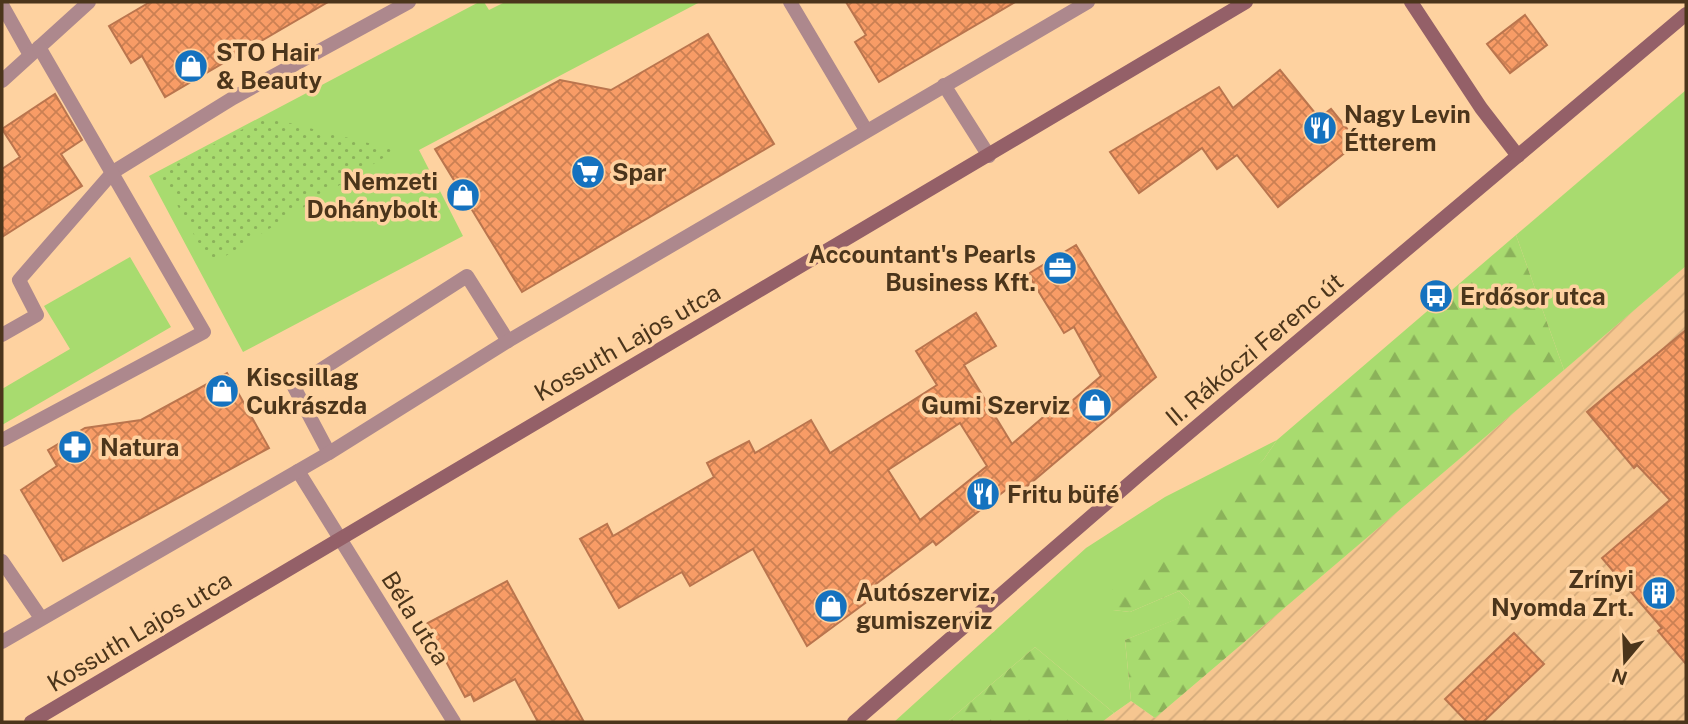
<svg xmlns="http://www.w3.org/2000/svg" width="1688" height="724" font-family="'Public Sans',sans-serif">
<style>
.industrial{fill:url(#industrial-furrows)}
.green{fill:#a8db6f}
.forest{fill:url(#forest-firs)}
.park{fill:url(#park-dots)}
.building{fill:url(#building-cross-hatch);stroke:#ba754e;stroke-width:2;fill-rule:evenodd}
.lines{fill:none;stroke-linecap:round;stroke-linejoin:round}
.street{stroke:#ad888d;stroke-width:14}
.secondary{stroke:#946068;stroke-width:14}
.labels{text-anchor:middle;dominant-baseline:central;stroke-width:7;stroke-linejoin:round;paint-order:stroke}
.poi-label{font-size:24px;font-weight:bold;fill:#4b351b;stroke:#fed2a0;text-anchor:start}
.street-label{font-size:24px;fill:#4b351b;stroke:#fed2a0}
</style>
<defs>
<pattern id="industrial-furrows" width="10" height="10" patternUnits="userSpaceOnUse" patternTransform="scale(1.75)"><rect width="10" height="10" fill="#f6c690"/><path d="M-1 1l2-2M0 10L10 0M9 11l2-2" fill="none" stroke="#d4ab7c"/></pattern>
<pattern id="forest-firs" width="22" height="20" patternUnits="userSpaceOnUse" patternTransform="scale(1.75)"><rect width="22" height="20" fill="#a8db6f"/><path d="M5 1l3.5 6h-7zM16 11l3.5 6h-7z" fill="#8bb25a"/></pattern>
<pattern id="park-dots" width="8" height="8" patternUnits="userSpaceOnUse" patternTransform="scale(1.75)"><rect width="8" height="8" fill="#a8db6f"/><path d="M2 2h.1M6 6h.1" fill="none" stroke="#8bb25a" stroke-width="1.8" stroke-linecap="round"/></pattern>
<pattern id="building-cross-hatch" width="8" height="8" patternUnits="userSpaceOnUse" patternTransform="scale(1.75)"><rect width="8" height="8" fill="#f89c66"/><path d="M0 0l8 8M0 8l8-8" fill="none" stroke="#cb8053"/></pattern>
</defs>
<rect width="100%" height="100%" fill="#fed2a0"/>
<!-- industrial -->
<path class="industrial" d="M1686,266V722H1102L1131,701L1155,718Z"/>
<!-- green -->
<g class="green">
<path d="M479,2H484L489,10L505,2H700L419,150L463,236L243,352L149,176Z"/>
<path d="M1686,90V266L1564,370L1516,235Z"/>
<path d="M130,257L171,327L2,425V389L70,349L44,306Z"/>
<path d="M1277,440L1264,459L1113,610L1130,612L1179,591L1190,602L1187,615L1125,640L1131,701L1114,713L1035,647L947,722H894L1086,548L1165,497Z"/>
</g>
<!-- forest -->
<g class="forest">
<path d="M1516,235L1564,370L1155,718L1131,701L1125,640L1186,615L1190,602L1179,591L1130,612L1113,610L1105,596L1264,459L1277,440Z"/>
<path d="M1035,647L1114,713L1102,722H947Z"/>
</g>
<!-- park -->
<path class="park" d="M266,117L396,150L211,265L159,173Z"/>
<!-- building -->
<g class="building">
<path d="M150,2H328L165,97L142,56L131,63L109,26Z"/>
<path d="M846,2H1015L879,82L855,42L866,35Z"/>
<path d="M1525,15L1547,45L1510,73L1487,44Z"/>
<path d="M708,34L774,144L522,292L435,149L560,80L611,90Z"/>
<path d="M1280,70L1319,118L1331,109L1358,142L1278,207L1237,155L1217,169L1202,148L1139,193L1110,152L1219,87L1233,108Z"/>
<path d="M55,94L82,140L61,154L82,186L2,237V169L20,157L2,129Z"/>
<path d="M1076,245L1156,377L1019,493L1012,485L936,545L933,541L868,590L872,598L807,646L753,549L690,586L682,572L619,608L580,539L607,524L613,536L714,477L707,463L749,441L755,453L811,420L830,453L937,385L916,351L976,313L996,346L964,365L1012,444L1055,407L1059,412L1101,376L1074,327L1064,333L1028,274ZM960,423L987,466L920,520L888,470Z"/>
<path d="M1686,330V664L1658,631L1662,628L1602,558L1670,500L1637,465L1634,468L1587,412Z"/>
<path d="M227,373L269,448L63,561L21,490L57,466L48,450L85,428L141,420Z"/>
<path d="M507,581L584,722H538L515,679L474,701L471,694L465,697L426,624Z"/>
<path d="M1514,633L1544,664L1483,722H1467L1445,699Z"/>
</g>
<g class="lines">
<!-- street -->
<g class="street">
<path d="M790,2L866,130"/>
<path d="M2,5L30,55"/>
<path d="M2,81L89,2"/>
<path d="M944,85L989,156"/>
<path d="M2,335L37,315L19,280L113,172L233,98L409,2"/>
<path d="M2,440L204,332L39,47"/>
<path d="M329,453L294,387L467,276L508,341"/>
<path d="M298,471L454,722"/>
<path d="M2,561L41,618"/>
<path d="M2,642L329,453L508,341L1088,2"/>
</g>
<!-- secondary -->
<g class="secondary">
<path d="M1411,2L1481,108L1518,156"/>
<path d="M31,722L1246,2"/>
<path d="M854,722L1139,475L1686,14"/>
</g>
</g>
<!-- icons -->
<defs>
<g id="shop-disc" transform="scale(1.75)"><circle r="9.5" fill="#1572bf" stroke="#fed2a0"/><path d="M-5-2.5h2.3a2.7 3.5 0 0 1 5.4 0H5L5.5 6h-11ZM-1.5-2.5h3a1.5 2.3 0 0 0-3 0Z" fill="#fff"/></g>
<g id="restaurant-disc" transform="scale(1.75)"><circle r="9.5" fill="#1572bf" stroke="#fed2a0"/><path d="M-5-6h1v4h1v-4h1v4h1v-4h1v5L-1.5 .5V6h-2V.5L-5-1ZM5-6V6H3V1.5H1.5Q1.5-4 5-6Z" fill="#fff"/></g>
<g id="supermarket-disc" transform="scale(1.75)"><circle r="9.5" fill="#1572bf" stroke="#fed2a0"/><path d="M-6-5.5h2.5l.6 2H6L4.5 2H-2.5L-4.4-4H-6ZM-1.5 3.2a1.3 1.3 0 1 0 .1 0ZM3 3.2a1.3 1.3 0 1 0 .1 0Z" fill="#fff"/></g>
<g id="office-disc" transform="scale(1.75)"><circle r="9.5" fill="#1572bf" stroke="#fed2a0"/><path d="M-6-3h4V-5.5h4V-3h4V5H-6ZM-1-4.5V-3h2v-1.5ZM-6 0V1H6V0Z" fill="#fff"/></g>
<g id="bus-disc" transform="scale(1.75)"><circle r="9.5" fill="#1572bf" stroke="#fed2a0"/><path d="M-5-6H5V4H4V6H2V4H-2V6H-4V4H-5ZM-3.5-4V0h7V-4ZM-3.5 1.2v1.5H-2V1.2ZM2 1.2v1.5H3.5V1.2Z" fill="#fff"/></g>
<g id="pharmacy-disc" transform="scale(1.75)"><circle r="9.5" fill="#1572bf" stroke="#fed2a0"/><path d="M-2-6h4v4h4v4h-4v4h-4v-4h-4v-4h4Z" fill="#fff"/></g>
<g id="building-disc" transform="scale(1.75)"><circle r="9.5" fill="#1572bf" stroke="#fed2a0"/><path d="M-4-6H4V6H1V3H-1V6H-4ZM-2.5-4.3h1.7v1.8h-1.7ZM.8-4.3h1.7v1.8H.8ZM-2.5-1h1.7V.8h-1.7ZM.8-1h1.7V.8H.8Z" fill="#fff"/></g>
</defs>
<g fill-rule="evenodd">
<use href="#shop-disc" x="191" y="66"/>
<use href="#restaurant-disc" x="1320" y="128"/>
<use href="#supermarket-disc" x="588" y="172"/>
<use href="#shop-disc" x="463" y="195"/>
<use href="#office-disc" x="1060" y="268"/>
<use href="#bus-disc" x="1436" y="296"/>
<use href="#shop-disc" x="222" y="391"/>
<use href="#shop-disc" x="1095" y="405"/>
<use href="#pharmacy-disc" x="75" y="447"/>
<use href="#restaurant-disc" x="983" y="494"/>
<use href="#building-disc" x="1659" y="593"/>
<use href="#shop-disc" x="831" y="606"/>
</g>
<g class="labels">
<!-- poi labels -->
<g class="poi-label">
<text x="216" y="52">STO Hair<tspan x="216" dy="28">&amp; Beauty</tspan></text>
<text x="1344" y="114">Nagy Levin<tspan x="1344" dy="28">Étterem</tspan></text>
<text x="612" y="172">Spar</text>
<text x="438" y="181" text-anchor="end">Nemzeti<tspan x="438" dy="28">Dohánybolt</tspan></text>
<text x="1036" y="254" text-anchor="end">Accountant's Pearls<tspan x="1036" dy="28">Business Kft.</tspan></text>
<text x="1460" y="296">Erdősor utca</text>
<text x="246" y="377">Kiscsillag<tspan x="246" dy="28">Cukrászda</tspan></text>
<text x="1070" y="405" text-anchor="end">Gumi Szerviz</text>
<text x="100" y="447">Natura</text>
<text x="1007" y="494">Fritu büfé</text>
<text x="1634" y="579" text-anchor="end">Zrínyi<tspan x="1634" dy="28">Nyomda Zrt.</tspan></text>
<text x="856" y="592">Autószerviz,<tspan x="856" dy="28">gumiszerviz</tspan></text>
</g>
<!-- street labels -->
<g class="street-label">
<text transform="translate(627 342) rotate(-30)">Kossuth Lajos utca</text>
<text transform="translate(1254 349) rotate(-40)">II. Rákóczi Ferenc út</text>
<text transform="translate(416 618) rotate(58)">Béla utca</text>
<text transform="translate(139 631) rotate(-31)">Kossuth Lajos utca</text>
</g>
</g>
<!-- border -->
<rect width="1688" height="724" fill="none" stroke="#4b351b" stroke-width="7"/>
<!-- north arrow -->
<g transform="translate(1625 661) rotate(199)" stroke="#fed2a0" stroke-width="5" paint-order="stroke">
<path d="M0-5L12 26L0 18L-12 26Z" fill="#4b351b"/>
<text y="-10" font-size="19" font-weight="bold" text-anchor="middle" fill="#4b351b">N</text>
</g>
</svg>
